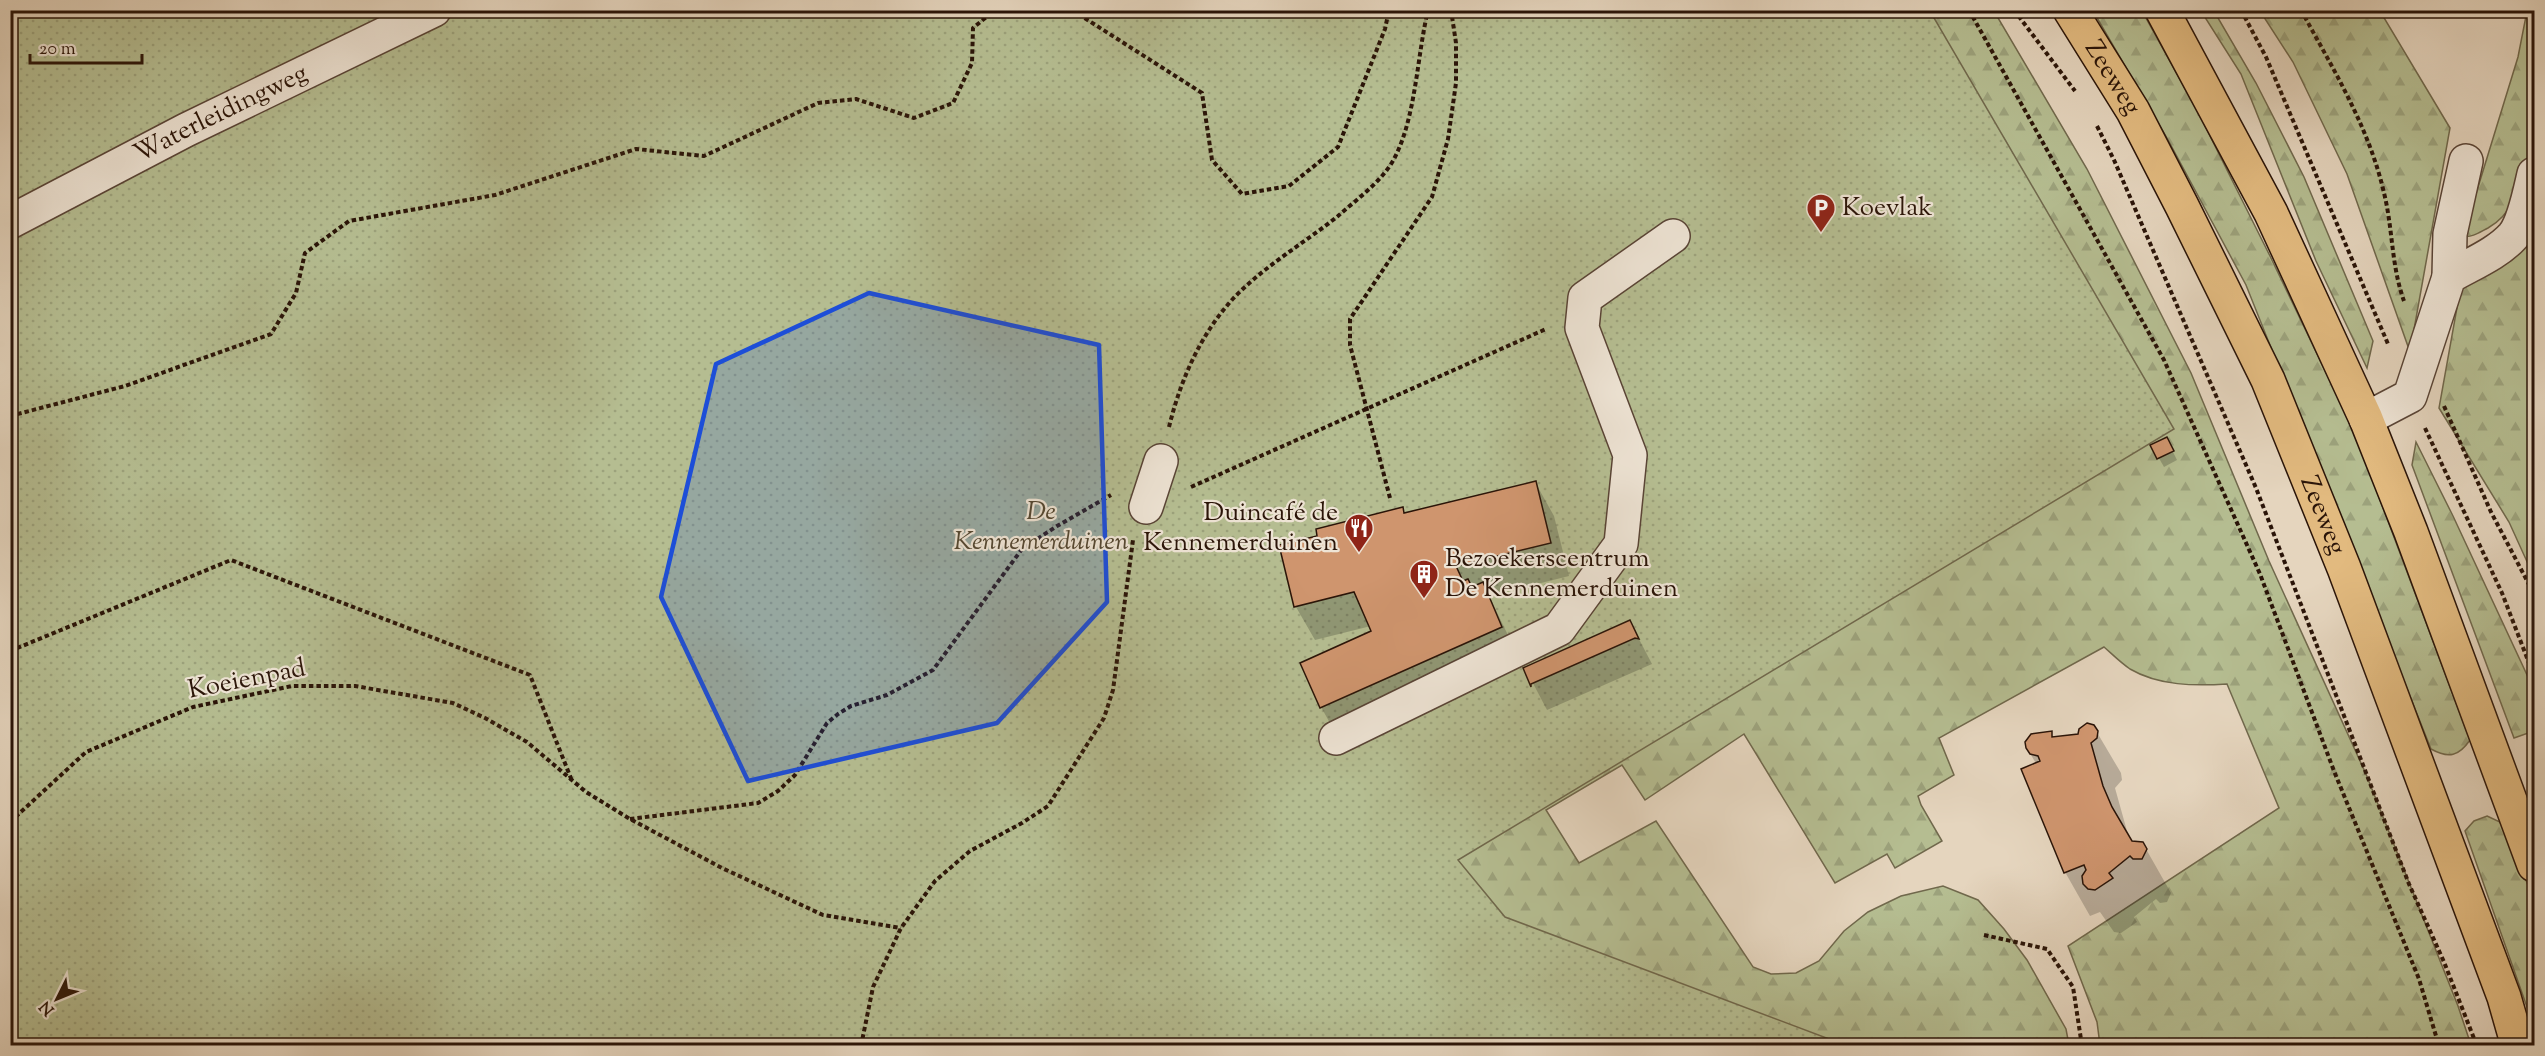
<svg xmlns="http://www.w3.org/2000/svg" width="2545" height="1056" font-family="'Sorts Mill Goudy',serif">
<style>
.forest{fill:url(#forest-firs);stroke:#70684c;stroke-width:1.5}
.park{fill:url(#park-dots);stroke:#70684c;stroke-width:1.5}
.shadow{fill:#0003}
.building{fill:#cf956e;stroke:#2a1408;stroke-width:1.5}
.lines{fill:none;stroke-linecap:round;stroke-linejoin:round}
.minor-casing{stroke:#594436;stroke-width:36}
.major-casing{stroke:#2a1408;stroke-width:36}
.path{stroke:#2a1408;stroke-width:4;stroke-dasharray:4.5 3;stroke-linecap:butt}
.minor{stroke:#eee4d5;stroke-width:33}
.major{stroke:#e2ba7f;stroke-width:33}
.marked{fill:#1d4ed8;fill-opacity:0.2;stroke:#1d4ed8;stroke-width:4.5;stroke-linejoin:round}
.labels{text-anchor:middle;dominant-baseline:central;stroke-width:4.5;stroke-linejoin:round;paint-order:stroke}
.street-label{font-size:26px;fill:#2a1408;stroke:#eee4d5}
.poi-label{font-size:26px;fill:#2a1408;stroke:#eee4d5;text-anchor:start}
.park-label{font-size:26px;font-style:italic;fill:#544731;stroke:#eee4d5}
</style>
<defs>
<pattern id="forest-firs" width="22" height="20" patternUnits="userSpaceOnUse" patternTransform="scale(1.5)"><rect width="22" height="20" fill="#b5bd91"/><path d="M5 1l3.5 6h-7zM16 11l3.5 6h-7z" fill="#9ca27c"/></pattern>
<pattern id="park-dots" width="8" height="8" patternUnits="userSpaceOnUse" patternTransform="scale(1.5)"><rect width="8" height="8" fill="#b5bd91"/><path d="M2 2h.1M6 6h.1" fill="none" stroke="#9ca27c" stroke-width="1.8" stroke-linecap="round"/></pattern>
</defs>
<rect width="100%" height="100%" fill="#e5d5be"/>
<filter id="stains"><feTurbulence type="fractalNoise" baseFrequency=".00333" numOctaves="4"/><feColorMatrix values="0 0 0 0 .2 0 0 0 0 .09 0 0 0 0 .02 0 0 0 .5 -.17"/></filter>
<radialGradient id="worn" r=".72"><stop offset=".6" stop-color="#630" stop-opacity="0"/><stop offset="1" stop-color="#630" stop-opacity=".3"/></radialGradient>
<!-- forest -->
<g class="forest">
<path d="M1897,10L1994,11L2087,169L2191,373L2269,561L2366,774L2458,1006L2471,1045H2100L2097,1022L2068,946L2279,808L2227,684C2195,686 2159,686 2130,669C2121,663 2112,654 2104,647L1939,738L1954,775L1918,796L1921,805L1942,841L1895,868L1887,854L1835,883L1744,734L1645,800L1622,765L1546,810L1579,863L1656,821L1753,967L1771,974L1796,973L1819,961L1844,931L1868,912L1901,896L1943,886L1978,900L2004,929L2027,960L2066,1029L2069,1045L873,1046Z"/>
<path d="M2093,11H2142L2198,112L2270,256L2355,433L2470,740C2459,756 2449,759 2431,749L2246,285L2167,138Z"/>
<path d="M2201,11H2214L2256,83L2304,177L2373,341L2367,368L2316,261L2241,74Z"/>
<path d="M2260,11H2380L2450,128L2410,352L2347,174L2293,62Z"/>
<path d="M2527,11H2534C2534,68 2545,197 2488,228C2480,232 2472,238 2463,236L2518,57Z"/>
<path d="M2534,226V577L2509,522L2439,408L2463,274Z"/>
<path d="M2416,442L2453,516L2534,690V731L2514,738L2412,465Z"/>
<path d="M2487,816L2500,822L2511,841L2534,901V1027L2465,831L2474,821Z"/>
</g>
<!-- park -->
<path class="park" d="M10,11H1930L2174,429L1458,860L1505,917L1845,1045H11Z"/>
<!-- shadow -->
<g class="shadow">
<path d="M2152,446L2171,448L2177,460L2164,467Z"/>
<path d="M1535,482L1554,516L1569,576L1489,596L1520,660L1340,741L1321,707L1373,632L1371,626L1315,640L1296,607L1281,546L1319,537L1402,509L1405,514Z"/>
<path d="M1630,622L1652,664L1547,710L1525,668Z"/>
<path d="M2095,729L2121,773L2122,780L2115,788L2127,831L2133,843L2146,849L2171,893L2167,902L2160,903L2156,899L2134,917L2137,922L2121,933L2114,932L2100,912L2090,916L2065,872L2037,765L2028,750L2051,733L2054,739L2079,735Z"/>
</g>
<!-- building -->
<g class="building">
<path d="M2167,437L2174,451L2157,459L2150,445Z"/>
<path d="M1536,481L1551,543L1456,566L1463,581L1468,579L1472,587L1483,582L1502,627L1320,708L1300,663L1371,631L1354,592L1294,607L1279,545L1317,536L1316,529L1403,507L1404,513Z"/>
<path d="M1630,620L1639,639L1635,638L1531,684V687L1523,668Z"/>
<path d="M2087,723L2094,725L2098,731L2097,738L2091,743L2103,786L2112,807L2132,841L2143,842L2147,849L2142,859H2133L2130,856L2109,873L2113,878L2095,890L2088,889L2083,884L2082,876L2086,870L2084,865L2064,873L2021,769L2040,761L2038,756L2030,754L2026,748L2025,742L2031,734L2052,731V737L2078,734L2079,729Z"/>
</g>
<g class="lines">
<!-- minor casing -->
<g class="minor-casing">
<g id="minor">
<path id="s1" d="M10,222L186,130L434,10"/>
<path d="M2449,277L2450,234L2466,161"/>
<path d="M2366,419L2410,396L2449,277C2469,265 2497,254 2513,236C2524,223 2530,191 2534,174"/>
<path d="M1146,507L1161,461"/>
<path d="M1336,738L1559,629L1621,544L1630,455L1582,328L1585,298L1673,236"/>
</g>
</g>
<!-- major casing -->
<g class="major-casing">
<g id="major">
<path id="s2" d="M2070,10L2133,111L2182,206L2268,380L2344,568L2504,997L2518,1046"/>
<path d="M2162,10L2271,213L2366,419L2411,532L2534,865"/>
</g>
</g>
<!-- path -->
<g class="path">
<path d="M1072,10L1202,93L1212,160L1242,194L1289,186L1338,147L1385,29L1389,10"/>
<path d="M1969,10L2164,360L2260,574L2334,771L2419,979L2439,1046"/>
<path d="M2014,10L2075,91"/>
<path d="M2241,10L2266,57L2388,344"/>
<path d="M2301,10C2333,69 2369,127 2384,193C2393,229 2391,265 2404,301"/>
<path d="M2097,126L2114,160L2256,488L2409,884L2444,962L2477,1046"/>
<path d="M2444,406L2491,512L2534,594"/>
<path d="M10,416L125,386L271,334L296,293L305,253L349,221L495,195L636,149L704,156L818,103L856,99L914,118L953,103L972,63L973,28L995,10"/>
<path d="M1169,427C1180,382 1199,337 1231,301C1261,268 1303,244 1338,216C1357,199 1383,181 1395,157C1416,116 1417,56 1428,10"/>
<path d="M2425,428L2502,593L2534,676"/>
<path d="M1191,487L1546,329"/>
<path d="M1390,498L1350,345V319L1432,197L1448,139L1456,83V43L1451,10"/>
<path d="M10,651L231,560L530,675L572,781"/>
<path d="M630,819L758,803L778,791L795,775L827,723L838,714L851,706L887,695L933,670L1022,549L1057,526L1111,495"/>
<path d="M10,822L86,752L193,707L292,686H355L453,703L485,718L527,742L586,792L630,819L722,868L823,915L901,928"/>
<path d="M1984,935L2047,949L2073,987L2082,1046"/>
<path d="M861,1046L873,987L901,928L935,881L970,851L1022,823L1048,806L1104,718L1113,690L1133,540"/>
</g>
<!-- minor -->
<use href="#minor" class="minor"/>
<!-- major -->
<use href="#major" class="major"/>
</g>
<!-- marked area -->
<path class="marked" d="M869,293L1099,345L1107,602L997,723L748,781L661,597L716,364Z"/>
<!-- icons -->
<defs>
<g id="parking-pin" transform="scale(1.5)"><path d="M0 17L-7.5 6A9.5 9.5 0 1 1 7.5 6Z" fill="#8f2418" stroke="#eee4d5"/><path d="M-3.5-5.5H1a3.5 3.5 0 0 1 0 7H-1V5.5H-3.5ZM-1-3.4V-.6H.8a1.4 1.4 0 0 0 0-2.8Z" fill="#fff"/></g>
<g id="restaurant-pin" transform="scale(1.5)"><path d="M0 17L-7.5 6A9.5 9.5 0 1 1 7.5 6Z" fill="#8f2418" stroke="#eee4d5"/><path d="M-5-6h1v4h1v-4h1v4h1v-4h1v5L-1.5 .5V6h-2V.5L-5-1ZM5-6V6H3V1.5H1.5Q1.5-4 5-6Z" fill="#fff"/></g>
<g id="building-pin" transform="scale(1.5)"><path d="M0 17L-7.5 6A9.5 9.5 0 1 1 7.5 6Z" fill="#8f2418" stroke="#eee4d5"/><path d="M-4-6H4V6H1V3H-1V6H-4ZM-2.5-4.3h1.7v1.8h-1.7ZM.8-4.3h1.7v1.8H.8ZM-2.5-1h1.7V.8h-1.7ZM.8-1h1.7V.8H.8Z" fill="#fff"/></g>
</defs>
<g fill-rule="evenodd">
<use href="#parking-pin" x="1821" y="208"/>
<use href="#restaurant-pin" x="1359" y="528"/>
<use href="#building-pin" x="1424" y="574"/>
</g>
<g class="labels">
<!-- street labels -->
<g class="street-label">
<text stroke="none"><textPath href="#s2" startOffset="80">Zeeweg</textPath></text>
<text stroke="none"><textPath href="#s1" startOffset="237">Waterleidingweg</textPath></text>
<text stroke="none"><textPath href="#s2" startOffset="566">Zeeweg</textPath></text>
<text transform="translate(247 680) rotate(-11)">Koeienpad</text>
</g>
<!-- poi labels -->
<g class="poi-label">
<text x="1842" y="208">Koevlak</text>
<text x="1338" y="513" text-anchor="end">Duincafé de<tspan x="1338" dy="30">Kennemerduinen</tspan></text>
<text x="1445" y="559">Bezoekerscentrum<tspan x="1445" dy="30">De Kennemerduinen</tspan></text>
</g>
<!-- park labels -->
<g class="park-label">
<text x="1041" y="512">De<tspan x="1041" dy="30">Kennemerduinen</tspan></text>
</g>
</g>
<!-- margin -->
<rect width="2545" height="1056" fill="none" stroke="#e5d5be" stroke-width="36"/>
<rect x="12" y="12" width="2521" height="1032" fill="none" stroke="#2a1408" stroke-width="3"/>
<rect x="18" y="18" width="2509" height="1020" fill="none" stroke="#2a1408" stroke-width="1.5"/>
<!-- north arrow -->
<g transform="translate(57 999) rotate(227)" stroke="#eee4d5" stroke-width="4.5" paint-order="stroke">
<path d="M0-4.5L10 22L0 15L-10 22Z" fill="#2a1408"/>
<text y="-9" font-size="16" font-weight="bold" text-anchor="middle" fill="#2a1408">N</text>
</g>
<!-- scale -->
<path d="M30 54v9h112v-9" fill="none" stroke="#2a1408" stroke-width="3"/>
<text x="39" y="54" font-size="18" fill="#2a1408" stroke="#eee4d5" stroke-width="4.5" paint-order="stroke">20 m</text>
<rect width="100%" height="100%" filter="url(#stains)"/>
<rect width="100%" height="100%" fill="url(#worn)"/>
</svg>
